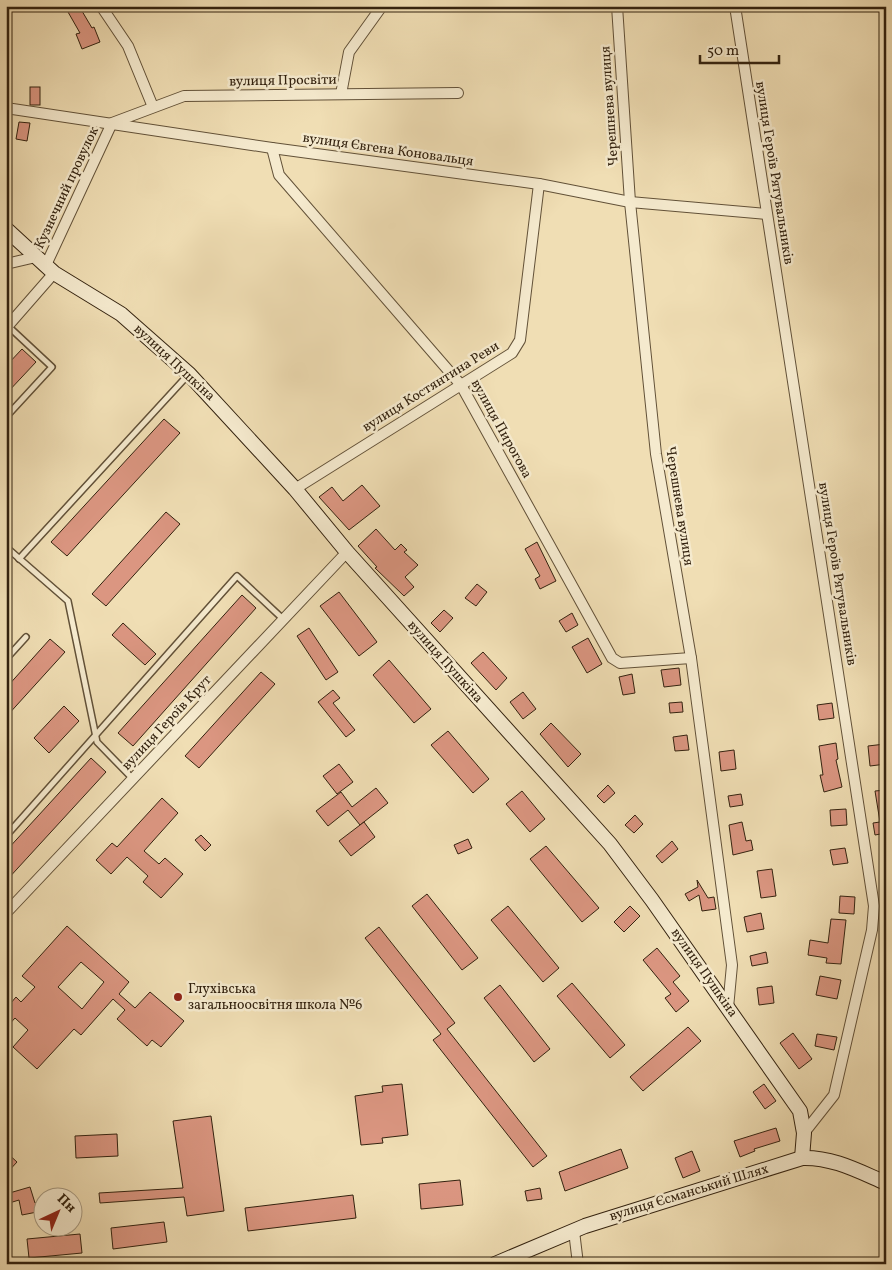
<svg xmlns="http://www.w3.org/2000/svg" width="892" height="1270" font-family="Vollkorn,serif">
<style>
.building{fill:#db9681;stroke:#33220f;fill-rule:evenodd}
.lines{fill:none;stroke-linecap:round;stroke-linejoin:round}
.lane-casing{stroke:#625138;stroke-width:8}
.street-casing{stroke:#625138;stroke-width:12}
.secondary-casing{stroke:#33220f;stroke-width:16}
.lane{stroke:#f5eace;stroke-width:5}
.street{stroke:#f5eace;stroke-width:10}
.secondary{stroke:#f5eace;stroke-width:14}
.poi-dot{fill:#8f2418;stroke:#f5eace;stroke-width:2}
.labels{text-anchor:middle;dominant-baseline:central;stroke-width:5;stroke-linejoin:round;paint-order:stroke}
.street-label{font-size:14px;fill:#33220f;stroke:#f5eace}
.poi-label{font-size:14px;fill:#33220f;stroke:#f5eace;text-anchor:start}
</style>
<rect width="100%" height="100%" fill="#f0deb4"/>
<filter id="stains"><feTurbulence type="fractalNoise" baseFrequency=".004" numOctaves="4"/><feColorMatrix values="0 0 0 0 .2 0 0 0 0 .09 0 0 0 0 .02 0 0 0 .5 -.17"/></filter>
<radialGradient id="worn" r=".72"><stop offset=".6" stop-color="#630" stop-opacity="0"/><stop offset="1" stop-color="#630" stop-opacity=".3"/></radialGradient>
<!-- building -->
<g class="building">
<path d="M79,6L92,28L94,27L100,42L82,49L76,34L80,33L68,12Z"/>
<rect x="30" y="87" width="10" height="18"/>
<path d="M19,122L30,123L27,141L16,139Z"/>
<path d="M22,349L36,362L6,394V366Z"/>
<path d="M164,419L180,433L67,556L51,542Z"/>
<path d="M362,485L380,506L349,530L319,497L332,487L343,501Z"/>
<path d="M166,512L180,524L106,606L92,594Z"/>
<path d="M376,529L395,550L401,544L407,550L404,552L418,565L405,577L414,587L404,596L375,568L377,567L358,546Z"/>
<path d="M537,542L556,581L540,589L535,579L540,576L525,549Z"/>
<path d="M477,584L487,592L476,606L465,598Z"/>
<path d="M339,592L377,642L359,656L320,606Z"/>
<path d="M242,595L256,608L133,746L118,733Z"/>
<path d="M444,610L453,618L440,632L431,623Z"/>
<path d="M572,613L578,625L566,632L559,621Z"/>
<path d="M123,623L156,654L145,665L112,635Z"/>
<path d="M309,628L338,672L326,680L297,636Z"/>
<path d="M588,638L602,664L587,673L572,647Z"/>
<path d="M50,639L65,652L6,717V688Z"/>
<path d="M483,652L507,678L496,690L471,663Z"/>
<path d="M389,660L431,709L414,723L373,675Z"/>
<path d="M679,668L681,685L664,687L661,670Z"/>
<path d="M261,672L275,684L199,768L185,756Z"/>
<path d="M632,674L635,693L623,695L619,677Z"/>
<path d="M333,690L340,698L333,703L355,730L346,737L318,702Z"/>
<path d="M523,692L536,709L523,719L510,702Z"/>
<path d="M682,702L683,712L670,713L669,703Z"/>
<path d="M832,703L834,718L819,720L817,705Z"/>
<path d="M64,706L79,721L49,753L34,738Z"/>
<path d="M551,723L581,754L568,767L540,734Z"/>
<path d="M448,731L489,779L473,793L431,745Z"/>
<path d="M687,735L689,750L675,751L673,737Z"/>
<path d="M836,743L838,759L836,760L842,787L824,792L820,775H823L819,746Z"/>
<path d="M885,744L886,764L870,766L868,746Z"/>
<path d="M734,750L736,769L721,771L719,752Z"/>
<path d="M91,758L106,772L6,881V851Z"/>
<path d="M339,764L353,782L337,794L323,776Z"/>
<path d="M608,785L615,793L604,803L597,796Z"/>
<path d="M376,788L388,803L360,825L348,810L328,826L316,811L341,792L352,807Z"/>
<path d="M886,790V833L875,835L873,823L880,822L875,791Z"/>
<path d="M522,791L545,819L530,832L506,804Z"/>
<path d="M741,794L743,805L730,807L728,796Z"/>
<path d="M162,798L178,813L144,851L159,864L165,858L183,874L161,898L143,882L148,876L127,857L111,874L96,860L112,843L117,847Z"/>
<path d="M846,809L847,825L831,826L830,810Z"/>
<path d="M635,815L643,824L634,833L625,825Z"/>
<path d="M364,822L375,837L351,856L339,841Z"/>
<path d="M742,822L746,841L751,840L753,850L733,855L729,825Z"/>
<path d="M201,835L211,845L205,851L195,840Z"/>
<path d="M468,839L472,848L458,854L454,845Z"/>
<path d="M672,841L678,849L662,863L656,856Z"/>
<path d="M546,846L599,908L582,922L530,859Z"/>
<path d="M845,848L848,863L833,865L830,850Z"/>
<path d="M772,869L776,896L761,898L757,871Z"/>
<path d="M697,880L708,898L714,897L716,909L702,911L699,895L689,901L685,894L698,887Z"/>
<path d="M427,894L478,958L462,970L412,906Z"/>
<path d="M840,896L855,897L854,914L839,913Z"/>
<path d="M508,906L559,968L543,982L491,920Z"/>
<path d="M630,906L640,916L624,932L614,922Z"/>
<path d="M761,913L764,929L747,932L744,917Z"/>
<path d="M831,919L846,920L841,964L826,963L827,958L808,955L810,940L828,943Z"/>
<path d="M67,926L129,982L119,994L135,1008L150,992L184,1021L161,1047L152,1040L147,1046L117,1019L125,1010L113,999L81,1035L74,1029L37,1069L13,1047L28,1030L15,1018L6,1028V1000L10,1004L16,997L21,1002L35,987L22,976ZM81,962L104,982L82,1009L58,987Z"/>
<path d="M379,927L455,1023L447,1029L547,1156L533,1167L433,1040L441,1034L365,938Z"/>
<path d="M657,948L680,976L673,982L689,1001L676,1012L665,998L671,994L643,960Z"/>
<path d="M766,952L768,963L752,966L750,956Z"/>
<path d="M820,976L841,980L837,999L816,995Z"/>
<path d="M572,983L625,1045L610,1058L557,996Z"/>
<path d="M500,985L550,1049L534,1062L484,998Z"/>
<path d="M772,986L774,1003L759,1005L757,988Z"/>
<path d="M688,1027L701,1041L643,1091L630,1077Z"/>
<path d="M793,1033L812,1059L799,1069L780,1043Z"/>
<path d="M817,1034L837,1037L834,1050L815,1046Z"/>
<path d="M402,1084L408,1135L382,1138L383,1143L361,1145L355,1096L383,1092L382,1086Z"/>
<path d="M764,1084L776,1101L765,1109L753,1092Z"/>
<path d="M211,1116L224,1211L187,1216L184,1197L100,1203L99,1193L183,1188L173,1121Z"/>
<path d="M776,1128L780,1141L754,1149L755,1151L740,1157L734,1141Z"/>
<path d="M117,1134L118,1156L76,1158L75,1136Z"/>
<path d="M621,1149L628,1168L565,1191L559,1172Z"/>
<path d="M692,1151L700,1171L683,1178L675,1158Z"/>
<path d="M6,1152L17,1162L6,1174Z"/>
<path d="M460,1180L463,1205L421,1209L419,1184Z"/>
<path d="M30,1187L35,1203L42,1201V1211L22,1215L19,1200L6,1204V1194Z"/>
<path d="M540,1188L542,1199L527,1201L525,1191Z"/>
<path d="M353,1195L356,1218L248,1231L245,1208Z"/>
<path d="M164,1222L167,1242L113,1249L111,1228Z"/>
<path d="M80,1234L82,1253L29,1258L27,1239Z"/>
</g>
<g class="lines">
<!-- lane casing -->
<g class="lane-casing">
<g id="lane">
<path d="M6,417L52,367L8,326"/>
<path d="M6,547L68,601L97,742L133,779"/>
<path d="M19,559L188,375"/>
<path d="M6,659L26,637"/>
<path d="M6,836L237,576L283,619"/>
</g>
</g>
<!-- street casing -->
<g class="street-casing">
<g id="street">
<path d="M101,6L128,46L153,107"/>
<path d="M617,6L630,202L656,454L691,658L732,965L728,1008"/>
<path d="M735,6L874,906L872,930L834,1095L804,1133"/>
<path d="M341,94L349,52L382,6"/>
<path d="M6,108L272,148L539,184L630,202L766,214"/>
<path d="M272,148L279,175L461,385L612,658L620,663L691,658"/>
<path d="M6,264L36,257"/>
<path d="M46,265L112,123L184,96L458,93"/>
<path d="M6,328L54,273"/>
<path d="M295,489L512,353L520,340L539,184"/>
<path d="M6,913L347,552"/>
<path d="M574,1231L578,1264"/>
</g>
</g>
<!-- secondary casing -->
<g class="secondary-casing">
<g id="secondary">
<path d="M6,229L54,273L121,314L189,374L295,489L347,552L610,844L652,900L800,1111L804,1133L802,1158"/>
<path d="M495,1264L585,1226L802,1158C833,1157 858,1171 886,1183"/>
</g>
</g>
<!-- lane -->
<use href="#lane" class="lane"/>
<!-- street -->
<use href="#street" class="street"/>
<!-- secondary -->
<use href="#secondary" class="secondary"/>
</g>
<!-- markers -->
<circle class="poi-dot" cx="178" cy="997" r="5"/>
<g class="labels">
<!-- street labels -->
<g class="street-label">
<text transform="translate(283 81) rotate(-1)">вулиця Просвіти</text>
<text transform="translate(610 106) rotate(-94)">Черешнева вулиця</text>
<text transform="translate(388 150) rotate(8)">вулиця Євгена Коновальця</text>
<text transform="translate(774 173) rotate(81)">вулиця Героїв Рятувальників</text>
<text transform="translate(67 188) rotate(-65)">Кузнечний провулок</text>
<text transform="translate(174 363) rotate(43)">вулиця Пушкіна</text>
<text transform="translate(431 387) rotate(-32)">вулиця Костянтина Реви</text>
<text transform="translate(501 429) rotate(61)">вулиця Пирогова</text>
<text transform="translate(679 506) rotate(81)">Черешнева вулиця</text>
<text transform="translate(837 574) rotate(81)">вулиця Героїв Рятувальників</text>
<text transform="translate(445 662) rotate(48)">вулиця Пушкіна</text>
<text transform="translate(167 723) rotate(-47)">вулиця Героїв Крут</text>
<text transform="translate(704 973) rotate(55)">вулиця Пушкіна</text>
<text transform="translate(689 1193) rotate(-17)">вулиця Єсманський Шлях</text>
</g>
<!-- poi labels -->
<g class="poi-label">
<text x="188" y="989">Глухівська<tspan x="188" dy="16">загальноосвітня школа №6</tspan></text>
</g>
</g>
<!-- margin -->
<rect width="892" height="1270" fill="none" stroke="#f0deb4" stroke-width="25"/>
<rect x="8" y="8" width="877" height="1255" fill="none" stroke="#33220f" stroke-width="2.5"/>
<rect x="12" y="12" width="867" height="1245" fill="none" stroke="#33220f"/>
<!-- north arrow -->
<g transform="translate(58 1212) rotate(44)"><circle r="24" fill="#f5eace" stroke="#a79a82"/>
<path d="M0-4L9 19L0 12L-9 19Z" fill="#8f2418"/>
<text y="-8" font-size="14" font-weight="bold" text-anchor="middle" fill="#33220f">Пн</text>
</g>
<!-- scale -->
<path d="M700 55v8h79v-8" fill="none" stroke="#33220f" stroke-width="2.5"/>
<text x="707" y="55" font-size="15" fill="#33220f" stroke="#f5eace" stroke-width="4" paint-order="stroke">50 m</text>
<rect width="100%" height="100%" filter="url(#stains)"/>
<rect width="100%" height="100%" fill="url(#worn)"/>
</svg>
